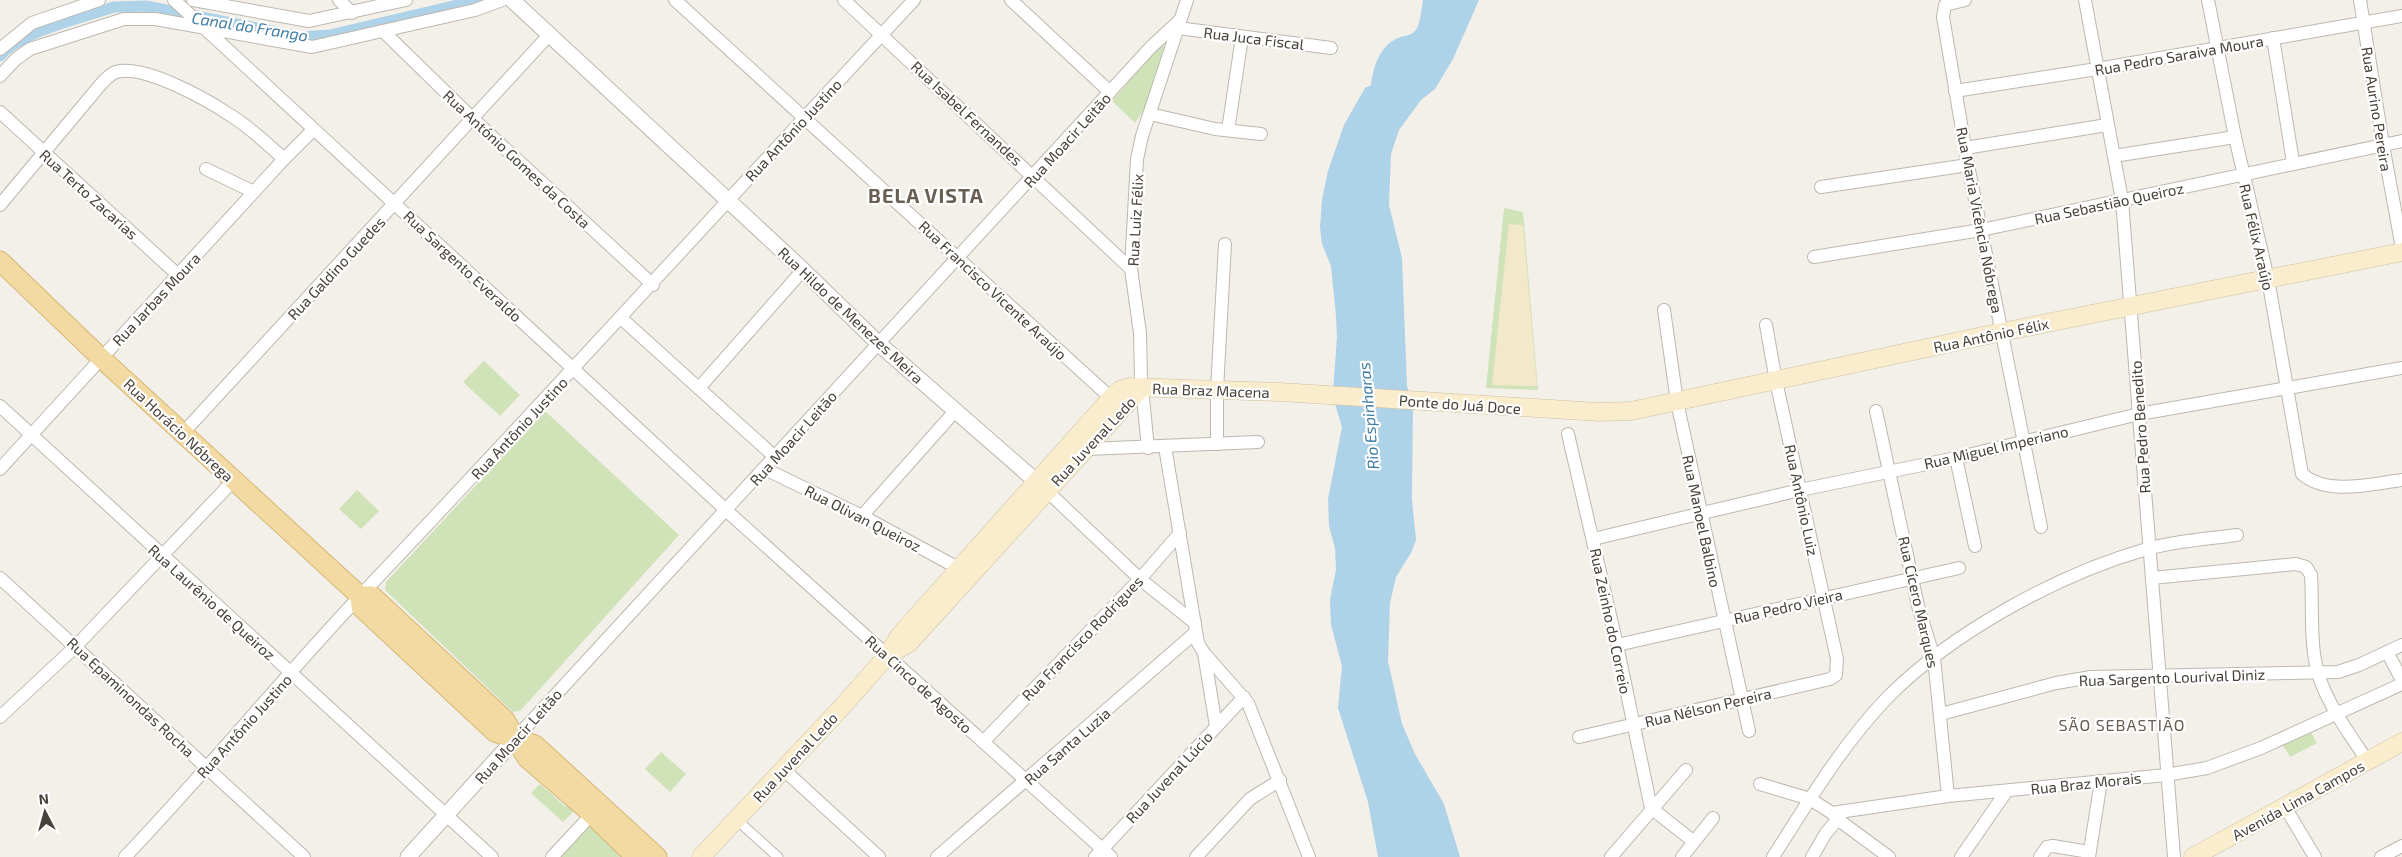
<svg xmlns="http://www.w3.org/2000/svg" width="2402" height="857" font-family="'Exo 2',sans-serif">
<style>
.green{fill:#d0e2b8}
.sand{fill:#f2e9cb}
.water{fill:#aed2e8}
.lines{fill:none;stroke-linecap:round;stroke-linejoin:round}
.canal{stroke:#aed2e8;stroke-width:11}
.pedestrian-casing{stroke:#beb7ae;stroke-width:11}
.minor-casing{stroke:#beb7ae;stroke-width:14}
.tertiary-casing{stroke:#beb7ae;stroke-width:17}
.secondary-casing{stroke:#cdc09f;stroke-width:19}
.primary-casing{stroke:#d6b775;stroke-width:21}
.pedestrian{stroke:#fff;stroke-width:9}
.minor{stroke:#fff;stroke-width:12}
.tertiary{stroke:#fff;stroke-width:15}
.secondary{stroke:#f9edce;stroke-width:18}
.primary{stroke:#f3daa3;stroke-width:19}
.labels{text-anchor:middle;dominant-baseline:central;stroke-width:4.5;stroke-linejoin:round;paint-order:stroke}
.street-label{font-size:15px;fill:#464139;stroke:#fff}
.water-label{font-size:16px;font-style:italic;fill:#3e7ca6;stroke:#fff}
.neighbourhood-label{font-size:16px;letter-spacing:1px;fill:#685e51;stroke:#fff}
.district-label{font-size:20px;font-weight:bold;letter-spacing:1px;fill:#685e51;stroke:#fff}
</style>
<rect width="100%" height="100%" fill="#f3f0ea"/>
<!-- green -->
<g class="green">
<path d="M1162,44L1164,47L1145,108L1135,123L1112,101Z"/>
<path d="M1504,208L1523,212L1538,390L1486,388Z"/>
<path d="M484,361L520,395L500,416L463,382Z"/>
<path d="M545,411L679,535L520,711L513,712L385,590L386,582Z"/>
<path d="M357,490L379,511L361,529L339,509Z"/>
<path d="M2309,729L2317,743L2290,757L2282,744Z"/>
<path d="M661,752L686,774L670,792L645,769Z"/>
<path d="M540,784L565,806H570L575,810L563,822L531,793Z"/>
<path d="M592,824L627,857H558L589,825Z"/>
</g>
<!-- sand -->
<path class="sand" d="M1509,224L1523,225L1537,386L1492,385Z"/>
<!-- water -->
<g class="water">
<path d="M1423,0H1479L1453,59L1435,89L1421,100L1399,130L1391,154L1389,205L1402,258L1407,386L1410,397L1333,392L1337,337L1336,316L1331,266L1322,244L1320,227L1322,199L1328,171L1344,125L1365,88L1371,85C1373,66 1381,43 1401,37C1407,35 1410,36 1415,31C1421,24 1421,9 1423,0Z"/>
<path d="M1411,398L1413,409L1412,499L1416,540L1411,553L1396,577L1390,603L1388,661L1402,724L1415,754L1444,804L1460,857H1378L1368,802L1338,708L1342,666L1331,625L1330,599L1336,570L1335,548L1329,526L1328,499L1342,427L1335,404Z"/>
</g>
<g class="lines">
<!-- canal -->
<path class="canal" d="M0,56C22,31 82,18 114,7L146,6L302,37L330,35L479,0"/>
<!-- pedestrian casing -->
<g class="pedestrian-casing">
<path id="pedestrian" d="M737,820L778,857"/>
</g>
<!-- minor casing -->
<g class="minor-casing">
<g id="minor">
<path d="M174,0L727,511L1111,857"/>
<path d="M193,0L309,21L406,0"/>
<path d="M339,0L352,13"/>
<path d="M675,0L1111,398"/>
<path d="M844,0L1131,269"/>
<path d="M1011,0L1110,92"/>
<path d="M1965,0L1945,5L1943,17L1968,165L2041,527"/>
<path d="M2085,0L2122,200L2174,857"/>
<path d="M2208,0L2235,137L2268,279L2302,474C2328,496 2371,484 2402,480"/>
<path d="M2360,0L2383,145L2402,248"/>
<path d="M1178,28L1331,48"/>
<path d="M383,31L472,118L653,285"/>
<path d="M2273,38L2293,162"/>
<path d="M0,49L32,23L99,0"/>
<path d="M0,76L16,59L30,49L124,19H155L312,47L475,10L502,0"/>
<path d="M1955,91L2097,69L2402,16"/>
<path d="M0,112L178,275"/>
<path d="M1150,114L1215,129L1261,134"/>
<path d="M1228,130L1242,37"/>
<path d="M1965,148L2107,125"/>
<path d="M2114,156L2235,137"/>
<path d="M206,169L254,192"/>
<path d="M1821,187L1968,165"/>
<path d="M0,205L101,84C106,79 110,74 116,72C144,64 206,99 230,115C250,127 267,144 284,159"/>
<path d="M1814,257L1981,230L2402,141"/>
<path d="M1664,310L1677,402L1749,731"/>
<path d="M621,318L775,457"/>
<path d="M699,388L803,270"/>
<path d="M0,406L492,857"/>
<path d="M1876,411L1918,606L1934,658L1948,796"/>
<path d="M183,433L549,35"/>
<path d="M1568,434L1617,645L1651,808L1693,841"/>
<path d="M1217,444V390L1225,244"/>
<path d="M1165,447L1198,643L1204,653L1248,703L1309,857"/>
<path d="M1148,448L1141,378L1140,333L1131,269L1137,159L1142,136L1187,0"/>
<path d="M1087,449L1258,442"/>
<path d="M1956,458L1975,546"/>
<path d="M0,469L284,159L313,130"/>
<path d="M765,469L862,516L960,569"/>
<path d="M1047,491L1140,579L1195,623"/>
<path d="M862,516L956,410"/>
<path d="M1593,539L1800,490L1956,458L2139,414L2402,368"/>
<path d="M0,578L304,857"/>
<path d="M2152,578L2296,564L2306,567L2311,575C2313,603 2310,632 2315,660C2320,695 2349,733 2368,762"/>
<path d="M1617,645L1959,568"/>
<path d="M2387,652L2402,680"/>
<path d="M1204,653L1216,726"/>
<path d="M1941,714L2056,683L2091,677L2338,672L2359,665L2402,645"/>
<path d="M0,717L76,646L234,480"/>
<path d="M1579,737L1830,679L1836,675L1837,659L1776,381L1766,325"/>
<path d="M515,739L1151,47L1179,21"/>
<path d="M983,742L1140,579L1180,533"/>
<path d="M783,769L879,857"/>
<path d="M1760,784L1810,799L1832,813L1948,796L2166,775L2207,768L2261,748L2402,684"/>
<path d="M2285,807L2315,857"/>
<path d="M1832,813L1844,824L1889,857"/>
<path d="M125,857C206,772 280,681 360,596C547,399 729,198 914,0"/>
<path d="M552,857L592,814"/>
<path d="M937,857L1196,632"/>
<path d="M1095,857L1244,697"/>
<path d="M1196,857L1250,799L1280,780"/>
<path d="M1611,857L1686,770"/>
<path d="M1682,857L1713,818"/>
<path d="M1773,857C1808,802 1842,745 1887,698C1952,632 2059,574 2147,549C2175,541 2207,539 2237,535"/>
<path d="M1812,857L1826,833L1838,819"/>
<path d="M1961,857L2006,792"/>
<path d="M2040,857L2047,847L2053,846L2089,852"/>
<path d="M2089,857L2101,781"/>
<path d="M2381,857L2402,846"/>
</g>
</g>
<!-- tertiary casing -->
<g class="tertiary-casing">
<g id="tertiary">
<path d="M512,0L803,270L879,344L1045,489"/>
<path d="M408,857L515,739"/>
</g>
</g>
<!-- secondary casing -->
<g class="secondary-casing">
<g id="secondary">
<path d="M890,654L909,643L1142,387"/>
<path d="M701,857L841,708L887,656L900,635L1111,398L1120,390L1129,387L1280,392L1599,412L1631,411L2002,332L2402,252"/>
<path d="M2193,857L2402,742"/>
</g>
</g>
<!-- primary casing -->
<g class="primary-casing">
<g id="primary">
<path d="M0,261L101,358L360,596L361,607L495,732L535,745L657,857"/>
<path d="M360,596H372L505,720L527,758L583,806L636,857"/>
</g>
</g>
<!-- pedestrian -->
<use href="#pedestrian" class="pedestrian"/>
<!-- minor -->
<use href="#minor" class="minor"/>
<!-- tertiary -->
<use href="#tertiary" class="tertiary"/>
<!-- secondary -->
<use href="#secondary" class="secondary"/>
<!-- primary -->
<use href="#primary" class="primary"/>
</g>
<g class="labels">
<!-- street labels -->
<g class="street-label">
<text transform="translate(1254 38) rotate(7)">Rua Juca Fiscal</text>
<text transform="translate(2179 55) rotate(-10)">Rua Pedro Saraiva Moura</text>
<text transform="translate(2377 109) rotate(81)">Rua Aurino Pereira</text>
<text transform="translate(967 113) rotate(43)">Rua Isabel Fernandes</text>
<text transform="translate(793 130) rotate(-47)">Rua Antônio Justino</text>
<text transform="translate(1067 140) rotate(-48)">Rua Moacir Leitão</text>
<text transform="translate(517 159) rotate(43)">Rua António Gomes da Costa</text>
<text transform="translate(89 194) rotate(42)">Rua Terto Zacarias</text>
<text transform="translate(2109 203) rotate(-12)">Rua Sebastião Queiroz</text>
<text transform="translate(1135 220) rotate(-87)">Rua Luiz Félix</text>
<text transform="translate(1980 220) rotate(79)">Rua Maria Vicência Nóbrega</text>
<text transform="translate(2257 237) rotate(77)">Rua Félix Araújo</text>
<text transform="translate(463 266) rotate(43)">Rua Sargento Everaldo</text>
<text transform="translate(336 268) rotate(-47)">Rua Galdino Guedes</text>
<text transform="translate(993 290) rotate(43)">Rua Francisco Vicente Araújo</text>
<text transform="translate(156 299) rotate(-47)">Rua Jarbas Moura</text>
<text transform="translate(851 315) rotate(43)">Rua Hildo de Menezes Meira</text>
<text transform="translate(1991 335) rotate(-12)">Rua Antônio Félix</text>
<text transform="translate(1211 390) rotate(2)">Rua Braz Macena</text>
<text transform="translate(1460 404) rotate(4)">Ponte do Juá Doce</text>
<text transform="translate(2140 427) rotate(-94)">Rua Pedro Benedito</text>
<text transform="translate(519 428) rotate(-47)">Rua Antônio Justino</text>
<text transform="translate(179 430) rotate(43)">Rua Horácio Nóbrega</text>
<text transform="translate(793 438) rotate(-48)">Rua Moacir Leitão</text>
<text transform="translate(1093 441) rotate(-47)">Rua Juvenal Ledo</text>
<text transform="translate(1996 447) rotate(-13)">Rua Miguel Imperiano</text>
<text transform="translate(1802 500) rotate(78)">Rua Antônio Luiz</text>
<text transform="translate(863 518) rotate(27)">Rua Olivan Queiroz</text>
<text transform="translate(1702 521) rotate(78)">Rua Manoel Balbino</text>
<text transform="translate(212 602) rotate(42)">Rua Laurênio de Queiroz</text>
<text transform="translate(1919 602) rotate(77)">Rua Cícero Marques</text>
<text transform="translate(1788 606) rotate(-13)">Rua Pedro Vieira</text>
<text transform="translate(1611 621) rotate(78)">Rua Zeinho do Correio</text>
<text transform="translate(1082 638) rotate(-46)">Rua Francisco Rodrigues</text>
<text transform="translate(2172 677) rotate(-2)">Rua Sargento Lourival Diniz</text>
<text transform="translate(919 684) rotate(42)">Rua Cinco de Agosto</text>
<text transform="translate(131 697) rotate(43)">Rua Epaminondas Rocha</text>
<text transform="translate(1708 707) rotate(-13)">Rua Nélson Pereira</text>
<text transform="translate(244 726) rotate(-48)">Rua Antônio Justino</text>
<text transform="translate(518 736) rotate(-48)">Rua Moacir Leitão</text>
<text transform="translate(1067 746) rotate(-41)">Rua Santa Luzia</text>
<text transform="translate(795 757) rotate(-47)">Rua Juvenal Ledo</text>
<text transform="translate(1169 777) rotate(-47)">Rua Juvenal Lúcio</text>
<text transform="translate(2086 783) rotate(-6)">Rua Braz Morais</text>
<text transform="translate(2298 800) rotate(-29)">Avenida Lima Campos</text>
</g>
<!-- water labels -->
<g class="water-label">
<text transform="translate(250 26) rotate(9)">Canal do Frango</text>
<text transform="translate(1368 416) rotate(-95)">Rio Espinharas</text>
</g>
<!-- neighbourhood labels -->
<g class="neighbourhood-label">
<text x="2122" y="724">SÃO SEBASTIÃO</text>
</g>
<!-- district labels -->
<g class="district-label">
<text x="926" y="195">BELA VISTA</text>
</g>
</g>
<!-- north arrow -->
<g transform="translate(45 812) rotate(354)" stroke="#ffffff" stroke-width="4" paint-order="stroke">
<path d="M0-4L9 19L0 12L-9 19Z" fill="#464139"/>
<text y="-8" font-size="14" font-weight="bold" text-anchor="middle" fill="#464139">N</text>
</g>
</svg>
